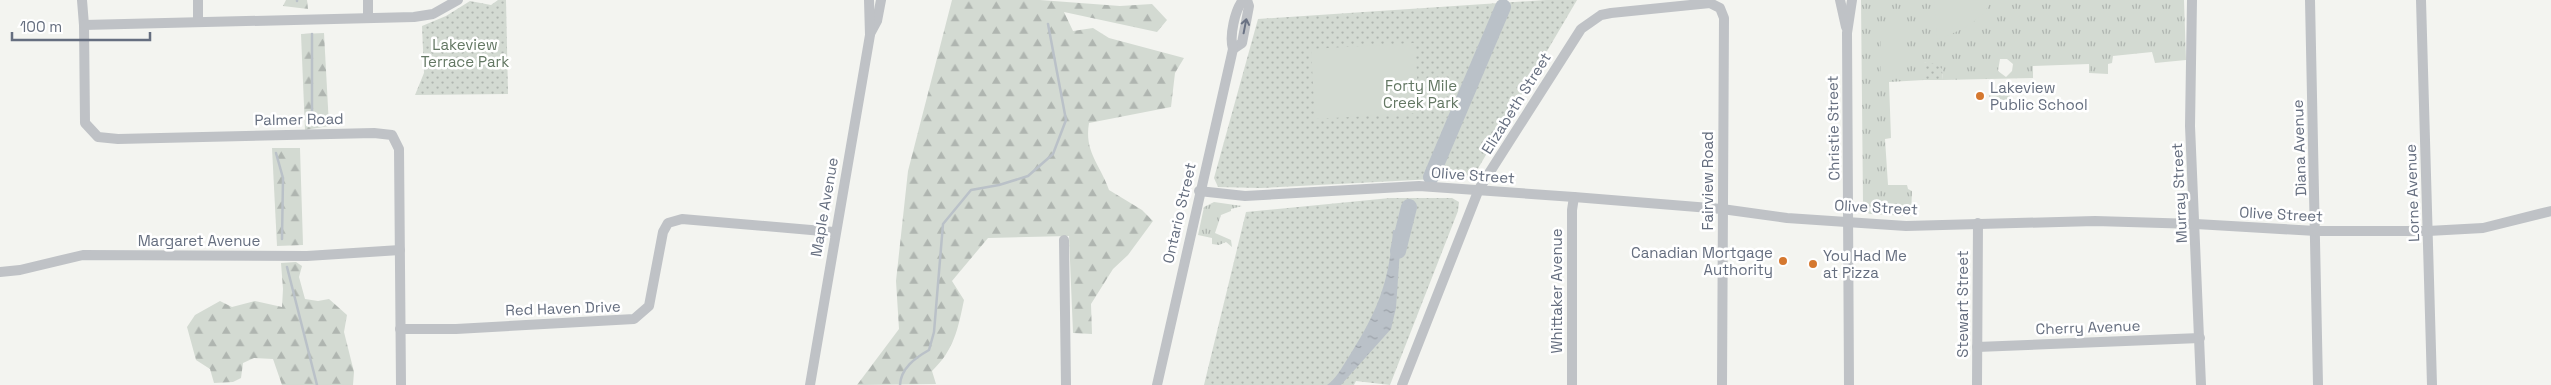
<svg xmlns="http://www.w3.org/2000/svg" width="2551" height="385" font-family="'Space Grotesk',sans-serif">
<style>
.grass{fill:url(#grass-tufts);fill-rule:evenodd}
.forest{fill:url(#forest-firs)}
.park{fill:url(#park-dots)}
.pitch{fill:#d3dad2}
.water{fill:url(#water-ripples)}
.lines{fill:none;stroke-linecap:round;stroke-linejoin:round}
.stream{stroke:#bac1c8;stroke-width:2.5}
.river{stroke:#bac1c8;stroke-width:16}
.minor{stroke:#bfc2c6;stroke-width:10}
.oneway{stroke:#6a7283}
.poi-dot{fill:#d5782f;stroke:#fff;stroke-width:2}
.labels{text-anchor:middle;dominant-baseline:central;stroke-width:5;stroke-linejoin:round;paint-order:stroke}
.park-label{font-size:15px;fill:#637763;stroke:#fff}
.poi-label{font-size:15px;fill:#656e7f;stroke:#fff;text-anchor:start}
.street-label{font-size:15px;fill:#656e7f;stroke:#fff}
</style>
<defs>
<pattern id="grass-tufts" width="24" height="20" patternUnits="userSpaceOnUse" patternTransform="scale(1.25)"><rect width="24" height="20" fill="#d3dad2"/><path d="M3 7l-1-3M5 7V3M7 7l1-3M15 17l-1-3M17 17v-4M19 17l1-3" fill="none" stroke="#afb5b0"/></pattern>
<pattern id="forest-firs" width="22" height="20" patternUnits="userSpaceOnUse" patternTransform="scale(1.25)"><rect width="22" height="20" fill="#d3dad2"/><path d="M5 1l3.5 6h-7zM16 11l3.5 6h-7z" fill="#afb5b0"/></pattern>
<pattern id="park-dots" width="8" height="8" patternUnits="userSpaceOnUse" patternTransform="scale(1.25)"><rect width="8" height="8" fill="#d3dad2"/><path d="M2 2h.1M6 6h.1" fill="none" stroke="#afb5b0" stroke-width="1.8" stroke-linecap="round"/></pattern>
<pattern id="water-ripples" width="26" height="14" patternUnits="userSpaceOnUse" patternTransform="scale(1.25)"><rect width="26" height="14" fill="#bac1c8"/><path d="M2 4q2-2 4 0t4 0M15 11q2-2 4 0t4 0" fill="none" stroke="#9ba1a8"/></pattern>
</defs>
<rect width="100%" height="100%" fill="#f3f4f0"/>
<!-- grass -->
<g class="grass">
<path d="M1861,0H2184L2186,60L2155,63L2152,52L2113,56L2112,63L2108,64V74L2089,73V64L2033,66V78L1943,80L1942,69L1924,62V80L1889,82L1891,138L1885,139L1888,185H1907L1908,189L1912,191L1911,216L1870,214L1866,212L1863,204ZM2000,59H2007L2013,64L2012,71L2006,77L1998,71Z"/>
<path d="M1214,202L1242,206L1231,209V211L1221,215L1215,233L1231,240L1232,247L1226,242L1219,245L1212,244V238L1198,235L1204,207Z"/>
</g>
<!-- forest -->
<g class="forest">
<path d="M286,0H307L308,9L283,6Z"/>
<path d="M952,0H1040L1120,6L1152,4L1167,20L1157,32L1064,12L1073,31L1093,28L1109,38L1184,58L1175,73L1171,107L1089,123C1084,152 1100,164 1109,190L1142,210L1153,221L1128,255L1113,269L1091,304L1092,334L1073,333L1069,236L988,238L952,281L964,300C958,329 954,350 932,371L936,384L857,385L899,329L896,281L908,171Z"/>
<path d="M324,33L329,126L305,130L301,34Z"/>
<path d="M272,148H300L303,245L277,246Z"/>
<path d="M296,262L302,266L299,277L305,299L318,301L329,299L347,315L344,332L354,372L353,385H282L273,359L254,358L243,363L241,378L233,382L214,383L210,369L196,360L187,327L195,315L220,301L232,307L255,301L282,307L283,289L281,263Z"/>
</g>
<!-- park -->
<g class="park">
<path d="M498,0H506L508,94L415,95L424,73L422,26L446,16L470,1L491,5Z"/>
<path d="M1546,0H1577L1473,177L1261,188L1218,187L1214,178L1258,19Z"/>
<path d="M1924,62L1935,64L1942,69L1943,80H1924Z"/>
<path d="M1390,198H1452L1459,202L1458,211L1390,385L1356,381L1354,385H1204L1246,212Z"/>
</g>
<!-- pitch -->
<g class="pitch">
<path d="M1934,0H1992C1981,22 1959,32 1937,39Z"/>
<path d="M1905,28V78H1881V28Z"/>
<path d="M1415,43L1419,113L1315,119L1311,49Z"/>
<path d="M2010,89V100H1989V90Z"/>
</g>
<!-- water -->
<path class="water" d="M1393,230L1409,232L1408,238L1400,250L1396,308L1391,329L1341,385H1327C1336,379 1342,367 1348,358C1377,312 1389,284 1393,230Z"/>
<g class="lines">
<!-- stream -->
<g class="stream">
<path d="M297,0V1"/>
<path d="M312,34V120"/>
<path d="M276,153L283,178L282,239"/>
<path d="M287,267L317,385"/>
<path d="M900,385C901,368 915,358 929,350L934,332L943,224L971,190L999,185L1028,176L1053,154L1066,120L1048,24"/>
</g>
<!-- river -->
<g class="river">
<path d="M1431,177L1503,7"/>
<path d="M1398,251L1409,207"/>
</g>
<!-- minor -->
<g class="minor">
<path d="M82,0L84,25L85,123L98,137L118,139L374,133L392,135L399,149L401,385"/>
<path d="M198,0V22"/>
<path d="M368,0V18"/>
<path d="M1840,0L1846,27"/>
<path d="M2192,0L2190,126L2201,385"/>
<path d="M2310,0L2318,385"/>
<path d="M2421,0L2432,385"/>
<path d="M84,25L414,17L433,14L458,0"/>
<path d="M870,34L877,21L881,0"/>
<path d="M1233,49L1242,43L1249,6L1247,0"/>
<path d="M1199,191L1245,196L1419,186L1574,197L1722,209L1787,218L1906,226L2095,221L2196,224L2316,231H2428L2483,228L2551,211"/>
<path d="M1064,240L1066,385"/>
<path d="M0,272L20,270L83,255L307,256L400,250"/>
<path d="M400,329H456L634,319L649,306L663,232L668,223L682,219L834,232"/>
<path d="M1977,347L2200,338"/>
<path d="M810,385L870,35L869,0"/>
<path d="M1157,385L1233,49C1229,36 1235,10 1243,0"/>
<path d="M1402,385L1479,189L1581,29L1601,15L1611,13L1710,3L1720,8L1724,18L1722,385"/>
<path d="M1572,385V210L1574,197"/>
<path d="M1849,385L1847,33L1852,0"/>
<path d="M1977,385L1978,223"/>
</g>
</g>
<!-- one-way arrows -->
<defs><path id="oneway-shaft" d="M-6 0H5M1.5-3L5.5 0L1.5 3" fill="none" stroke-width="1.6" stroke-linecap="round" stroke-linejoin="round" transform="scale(1.25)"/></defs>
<use class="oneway" href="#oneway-shaft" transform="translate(1245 26) rotate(-79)"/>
<!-- markers -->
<g class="poi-dot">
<circle cx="1980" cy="96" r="5"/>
<circle cx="1783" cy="261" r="5"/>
<circle cx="1813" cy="264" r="5"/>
</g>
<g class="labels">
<!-- park labels -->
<g class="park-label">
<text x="465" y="44">Lakeview<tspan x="465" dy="17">Terrace Park</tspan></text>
<text x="1421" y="85">Forty Mile<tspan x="1421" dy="17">Creek Park</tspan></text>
</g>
<!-- poi labels -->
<g class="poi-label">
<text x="1990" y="87">Lakeview<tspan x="1990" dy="17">Public School</tspan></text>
<text x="1773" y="252" text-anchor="end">Canadian Mortgage<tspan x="1773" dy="17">Authority</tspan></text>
<text x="1823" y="255">You Had Me<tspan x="1823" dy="17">at Pizza</tspan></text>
</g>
<!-- street labels -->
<g class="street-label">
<text transform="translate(1516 103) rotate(-58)">Elizabeth Street</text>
<text transform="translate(299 119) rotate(-1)">Palmer Road</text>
<text transform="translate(1833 128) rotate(-91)">Christie Street</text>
<text transform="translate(2299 148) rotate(-92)">Diana Avenue</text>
<text transform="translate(1473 175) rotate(4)">Olive Street</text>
<text transform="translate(1707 181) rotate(-90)">Fairview Road</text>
<text transform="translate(2179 193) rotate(-93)">Murray Street</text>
<text transform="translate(2412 193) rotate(-92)">Lorne Avenue</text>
<text transform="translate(824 207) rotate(-80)">Maple Avenue</text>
<text transform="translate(1876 207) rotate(3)">Olive Street</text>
<text transform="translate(1179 213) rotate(-77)">Ontario Street</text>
<text transform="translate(2281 214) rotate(3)">Olive Street</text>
<text x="199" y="240">Margaret Avenue</text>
<text transform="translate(1556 291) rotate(-90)">Whittaker Avenue</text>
<text transform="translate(1962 304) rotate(-90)">Stewart Street</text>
<text transform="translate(563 308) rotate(-2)">Red Haven Drive</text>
<text transform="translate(2088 327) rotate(-2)">Cherry Avenue</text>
</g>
</g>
<!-- scale -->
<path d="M12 32v8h138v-8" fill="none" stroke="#656e7f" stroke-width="2.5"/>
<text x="20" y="32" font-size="15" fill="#656e7f" stroke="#ffffff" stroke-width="4" paint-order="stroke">100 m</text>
</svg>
